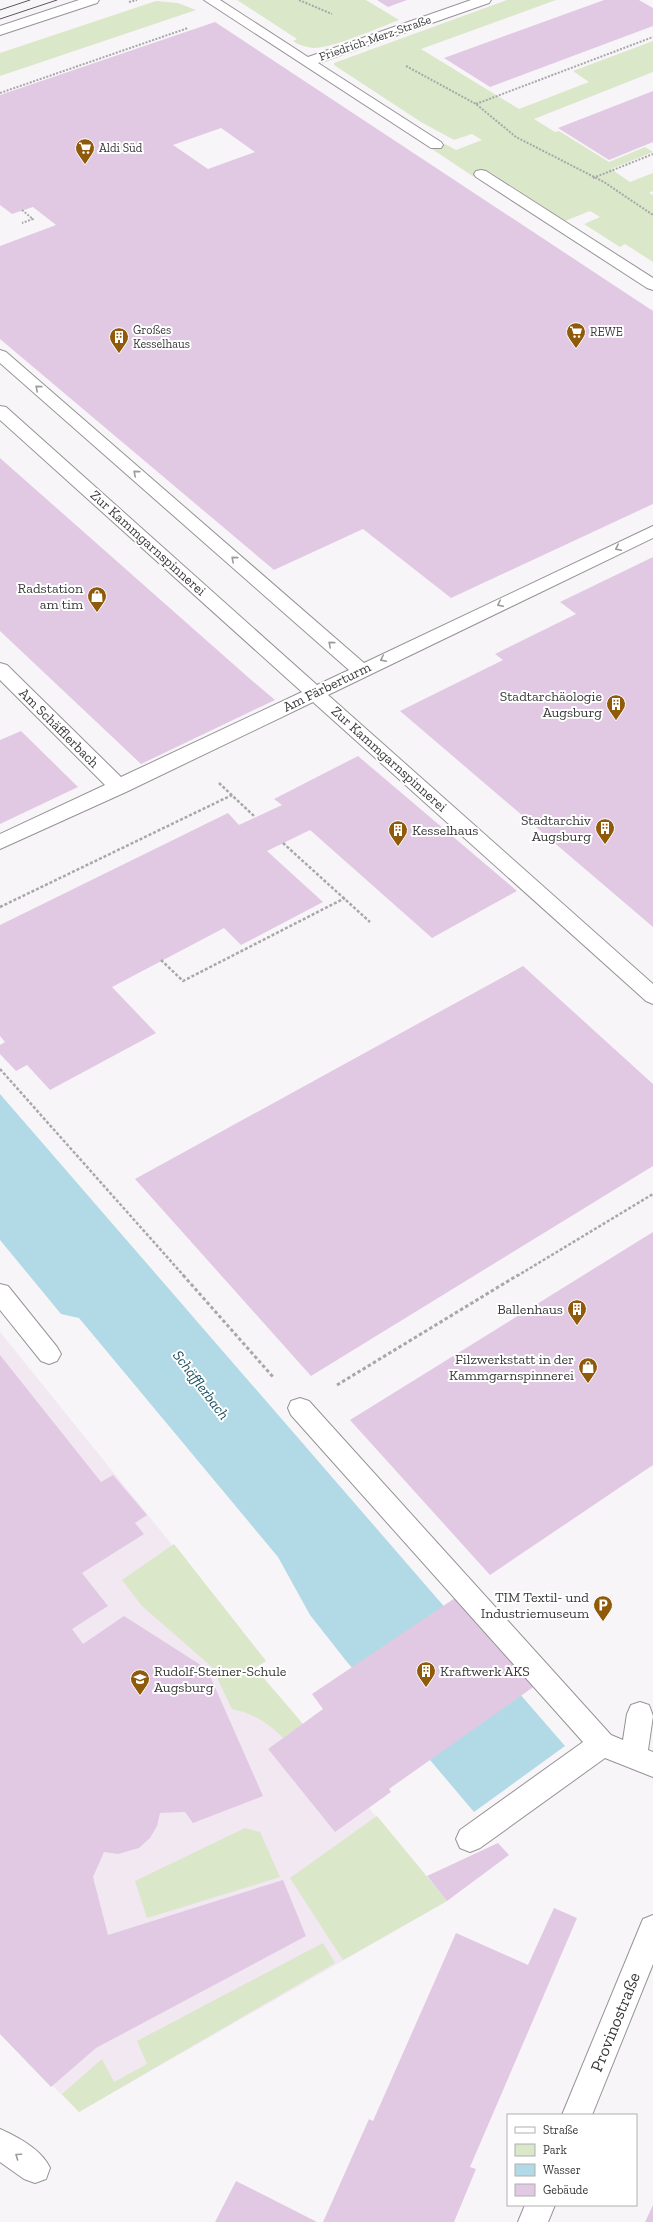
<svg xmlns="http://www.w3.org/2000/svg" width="653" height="2222" font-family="'Zilla Slab',serif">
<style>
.built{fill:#f1e8f2}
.green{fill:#dae7c9}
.water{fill:#b2dae6}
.building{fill:#e1c9e4;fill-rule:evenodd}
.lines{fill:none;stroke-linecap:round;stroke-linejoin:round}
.minor-casing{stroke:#969396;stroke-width:2}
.path-far2{stroke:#a9a7a9;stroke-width:2;stroke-dasharray:2 1.5;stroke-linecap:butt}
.path-far1{stroke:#a9a7a9;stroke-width:2.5;stroke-dasharray:3 2;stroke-linecap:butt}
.path{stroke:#a9a7a9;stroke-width:3;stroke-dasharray:3.5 2.5;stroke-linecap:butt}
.minor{fill:#fff;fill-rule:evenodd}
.tram{stroke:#5c5b5c;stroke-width:1}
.oneway{stroke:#9c9c9c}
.labels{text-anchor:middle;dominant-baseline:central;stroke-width:4;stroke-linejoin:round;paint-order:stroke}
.far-street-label{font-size:12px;fill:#3a393a;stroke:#fff}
.far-poi-label{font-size:12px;fill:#3a393a;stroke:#fff;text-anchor:start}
.street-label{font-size:14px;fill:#3a393a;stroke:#fff}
.poi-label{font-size:14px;fill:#3a393a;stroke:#fff;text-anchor:end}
.water-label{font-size:15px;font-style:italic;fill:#174d5c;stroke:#fff}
.near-street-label{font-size:17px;fill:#3a393a;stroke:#fff}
</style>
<rect width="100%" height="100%" fill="#f8f5f8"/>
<!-- built -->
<path class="built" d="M0,1332L266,1661L255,1668L303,1724L268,1749L335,1831L369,1808L447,1901L79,2112L0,2034Z"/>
<!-- green -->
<g class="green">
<path d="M237,0H366L399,20C380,27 331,49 313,48C306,47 299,45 293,41L297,39Z"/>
<path d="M507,0H556L421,49L519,109L589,82L573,71L653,41V72L534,119L555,132L559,131L609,162L645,147L653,152L611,169L630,182L653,173V191L649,193L653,195V262L625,244L620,247L584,224L600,217L590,211L565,221L490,172L474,177L432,149L445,144L456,150L482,140L472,134L454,140L421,122L334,65V63Z"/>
<path d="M156,1L178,3L196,10L0,76V53Z"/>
<path d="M174,1544L266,1661L255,1668L303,1724L283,1738C267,1722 254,1714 232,1709L212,1667L142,1606L122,1580Z"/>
<path d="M377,1816L447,1901L343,1960L290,1878Z"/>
<path d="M245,1828L260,1832L280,1877L147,1918L135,1881Z"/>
<path d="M323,1943L335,1963L79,2112L62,2094L102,2059L114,2082L147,2064L137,2041Z"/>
</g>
<!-- water -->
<path class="water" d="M0,1094L565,1746L474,1812L347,1662L310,1615L278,1557L79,1318L61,1314L0,1240Z"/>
<!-- building -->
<g class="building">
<path d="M377,0H407L388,7Z"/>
<path d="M604,0H639L653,8V26L490,87L444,58Z"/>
<path d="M215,22L653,311V504L451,598L363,529L274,570L0,339V246L56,225L33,207L12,214L0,205V95ZM221,128L255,152L208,169L173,145Z"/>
<path d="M653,91V142L609,160L558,128Z"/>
<path d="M0,458L249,678L275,700L141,764L0,631Z"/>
<path d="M653,557V927L400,711L503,660L495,654L576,614L560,602Z"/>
<path d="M21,731L78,787L0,824V740Z"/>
<path d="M358,756L517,891L432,938L310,830L267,851L323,902L241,945L224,928L112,987L156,1033L50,1090L27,1065L16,1071L0,1054V1045L5,1042L0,1036V925L228,813L239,825L282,805L274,799Z"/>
<path d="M523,966L653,1084V1166L311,1376L135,1179Z"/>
<path d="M653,1232V1465L490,1575L350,1420Z"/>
<path d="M0,1355L101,1482L113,1475L147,1515L135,1523L144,1534L82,1573L108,1606L72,1629L83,1644L124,1616L207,1669L263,1796L193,1823L185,1812L160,1813L157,1826L150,1838L139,1848L118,1854L104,1852L93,1877L108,1935L283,1880L306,1936L96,2048L51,2087L0,2034Z"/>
<path d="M461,1594L539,1683L389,1789L391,1792L335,1832L268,1749L323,1709L312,1694Z"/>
<path d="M498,1843L509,1855L447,1901L427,1876Z"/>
<path d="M554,1908L577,1918L470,2167L476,2169L454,2222H323L369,2119L373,2121L456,1933L528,1965Z"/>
<path d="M236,2181L317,2222H215Z"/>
<path d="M653,2205V2222H645Z"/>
</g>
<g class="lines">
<!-- minor casing -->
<g class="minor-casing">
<g id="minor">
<path d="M79,0H99L97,3L0,35V26Z"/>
<path d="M204,0H220L308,57L471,0H491L489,3L318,63L441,142L443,145L441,148H431Z"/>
<path d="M481,170L486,171L653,278V290L647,288L476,177L474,174L476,171Z"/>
<path d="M0,350L6,352L364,663L653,526V538L328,695L653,984V1004L646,1001L313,702L126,792L0,849V834L105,785L0,680V663L7,665L121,777L302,692L0,420V406L6,407L317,685L349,670L0,363Z"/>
<path d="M0,1284L8,1286L57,1347L61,1354L57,1361L49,1364L41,1361L0,1310Z"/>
<path d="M300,1398L309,1401L611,1735L623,1740L627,1714L631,1705L640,1702L649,1705L653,1716L648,1750L653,1752V1777L605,1758L480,1848L470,1852L460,1848L456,1839L460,1830L583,1742L291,1415L288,1408L291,1401Z"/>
<path d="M653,1915V1964L592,2115H562L643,1919Z"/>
<path d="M0,2129C18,2137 42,2150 50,2168L46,2179L35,2183L24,2179L0,2162Z"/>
<path d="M525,2205H555L548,2222H518Z"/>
</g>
</g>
<!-- path-far2 -->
<g class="path-far2">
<path d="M299,0L332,14"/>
<path d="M129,2L137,0"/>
<path d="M406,66L476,104L516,137L604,182L653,215"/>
<path d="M0,93L188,28"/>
<path d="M476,104L653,37"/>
<path d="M593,178L653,154"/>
<path d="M22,210L33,219L22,223"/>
</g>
<!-- path-far1 -->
<g class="path-far1">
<path d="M219,783L255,817"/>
<path d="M283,843L370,922"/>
<path d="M0,907L232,795"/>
<path d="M161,960L183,981L345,898"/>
<path d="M0,1069L184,1276"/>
<path d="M517,1276L653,1194"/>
</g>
<!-- path -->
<g class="path">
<path d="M183,1275L274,1378"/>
<path d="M337,1385L518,1275"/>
</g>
<!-- minor -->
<use href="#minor" class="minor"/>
<!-- tram -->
<g class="tram">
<path d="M0,10L30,0"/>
<path d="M0,19L57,0"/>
</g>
</g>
<!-- one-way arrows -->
<defs><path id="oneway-chevron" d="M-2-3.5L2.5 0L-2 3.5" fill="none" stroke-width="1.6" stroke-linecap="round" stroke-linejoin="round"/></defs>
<g class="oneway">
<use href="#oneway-chevron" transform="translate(38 388) rotate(-139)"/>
<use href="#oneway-chevron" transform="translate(136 473) rotate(-139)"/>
<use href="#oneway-chevron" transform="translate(618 548) rotate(154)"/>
<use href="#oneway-chevron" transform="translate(234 559) rotate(-139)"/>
<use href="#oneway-chevron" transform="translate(500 604) rotate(154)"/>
<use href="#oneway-chevron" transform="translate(331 644) rotate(-139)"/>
<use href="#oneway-chevron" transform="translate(383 659) rotate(154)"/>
<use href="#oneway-chevron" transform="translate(18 2156) rotate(-145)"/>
</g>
<!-- icons -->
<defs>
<g id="supermarket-pin" transform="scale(1)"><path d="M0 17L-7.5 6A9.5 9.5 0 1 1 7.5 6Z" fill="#8f5b0b" stroke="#fff"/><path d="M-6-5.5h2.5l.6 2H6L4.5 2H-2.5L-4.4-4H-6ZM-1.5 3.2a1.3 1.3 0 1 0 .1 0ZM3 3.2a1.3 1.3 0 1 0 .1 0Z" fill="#fff"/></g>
<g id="building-pin" transform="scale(1)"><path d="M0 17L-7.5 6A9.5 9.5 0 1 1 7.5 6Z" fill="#8f5b0b" stroke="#fff"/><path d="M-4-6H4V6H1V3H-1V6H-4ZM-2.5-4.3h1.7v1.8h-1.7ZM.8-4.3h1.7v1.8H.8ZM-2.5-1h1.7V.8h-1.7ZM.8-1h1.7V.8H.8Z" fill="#fff"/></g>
<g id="shop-pin" transform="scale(1)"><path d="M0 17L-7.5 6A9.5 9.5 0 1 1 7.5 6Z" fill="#8f5b0b" stroke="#fff"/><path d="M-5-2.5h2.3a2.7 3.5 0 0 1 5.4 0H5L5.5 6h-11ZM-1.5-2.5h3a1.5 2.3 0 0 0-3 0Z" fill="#fff"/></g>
<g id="parking-pin" transform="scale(1)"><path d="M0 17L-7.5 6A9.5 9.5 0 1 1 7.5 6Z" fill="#8f5b0b" stroke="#fff"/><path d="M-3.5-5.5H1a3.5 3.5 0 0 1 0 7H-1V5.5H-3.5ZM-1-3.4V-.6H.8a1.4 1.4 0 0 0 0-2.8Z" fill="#fff"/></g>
<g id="school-pin" transform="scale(1)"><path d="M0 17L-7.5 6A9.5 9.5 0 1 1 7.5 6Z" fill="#8f5b0b" stroke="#fff"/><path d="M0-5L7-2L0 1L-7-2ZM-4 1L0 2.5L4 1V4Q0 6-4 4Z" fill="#fff"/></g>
</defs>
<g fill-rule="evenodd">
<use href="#supermarket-pin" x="85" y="148"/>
<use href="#supermarket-pin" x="576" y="332"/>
<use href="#building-pin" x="119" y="337"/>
<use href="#shop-pin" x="97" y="596"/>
<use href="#building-pin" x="616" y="704"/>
<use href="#building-pin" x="605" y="828"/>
<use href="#building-pin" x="398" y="830"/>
<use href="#building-pin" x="577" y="1309"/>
<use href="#shop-pin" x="588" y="1367"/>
<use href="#parking-pin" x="603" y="1605"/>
<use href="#building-pin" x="426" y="1671"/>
<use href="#school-pin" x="140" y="1679"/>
</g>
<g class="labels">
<!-- far-street labels -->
<g class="far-street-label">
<text transform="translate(375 38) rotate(-19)">Friedrich-Merz-Straße</text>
</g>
<!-- far-poi labels -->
<g class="far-poi-label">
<text x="99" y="148">Aldi Süd</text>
<text x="133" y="330">Großes<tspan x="133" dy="14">Kesselhaus</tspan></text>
<text x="590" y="332">REWE</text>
</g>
<!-- street labels -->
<g class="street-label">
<text transform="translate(148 543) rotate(42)">Zur Kammgarnspinnerei</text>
<text transform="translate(327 687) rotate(-26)">Am Färberturm</text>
<text transform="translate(59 728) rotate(45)">Am Schäfflerbach</text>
<text transform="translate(389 759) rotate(42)">Zur Kammgarnspinnerei</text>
</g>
<!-- poi labels -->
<g class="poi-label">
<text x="83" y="588">Radstation<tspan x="83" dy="16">am tim</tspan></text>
<text x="602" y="696">Stadtarchäologie<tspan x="602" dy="16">Augsburg</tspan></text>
<text x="591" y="820">Stadtarchiv<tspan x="591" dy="16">Augsburg</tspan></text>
<text x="412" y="830" text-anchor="start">Kesselhaus</text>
<text x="563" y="1309">Ballenhaus</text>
<text x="574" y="1359">Filzwerkstatt in der<tspan x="574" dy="16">Kammgarnspinnerei</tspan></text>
<text x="589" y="1597">TIM Textil- und<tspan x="589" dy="16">Industriemuseum</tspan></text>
<text x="154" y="1671" text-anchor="start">Rudolf-Steiner-Schule<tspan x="154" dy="16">Augsburg</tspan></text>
<text x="440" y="1671" text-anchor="start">Kraftwerk AKS</text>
</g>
<!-- water labels -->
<g class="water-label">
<text transform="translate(201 1385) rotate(53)">Schäfflerbach</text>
</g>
<!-- near-street labels -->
<g class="near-street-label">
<text transform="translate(615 2022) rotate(-68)">Provinostraße</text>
</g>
</g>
<!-- legend -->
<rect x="507" y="2114" width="130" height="92" fill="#ffffff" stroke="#b0b0b0"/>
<rect x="515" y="2127" width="20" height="6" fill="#ffffff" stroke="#b0b0b0"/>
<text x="543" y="2134" font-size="12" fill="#3a393a">Straße</text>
<rect x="515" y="2144" width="20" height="12" fill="#dae7c9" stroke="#b0b0b0"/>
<text x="543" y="2154" font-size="12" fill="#3a393a">Park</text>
<rect x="515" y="2164" width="20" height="12" fill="#b2dae6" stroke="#b0b0b0"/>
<text x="543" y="2174" font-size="12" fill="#3a393a">Wasser</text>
<rect x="515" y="2184" width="20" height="12" fill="#e1c9e4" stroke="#b0b0b0"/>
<text x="543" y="2194" font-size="12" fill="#3a393a">Gebäude</text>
</svg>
